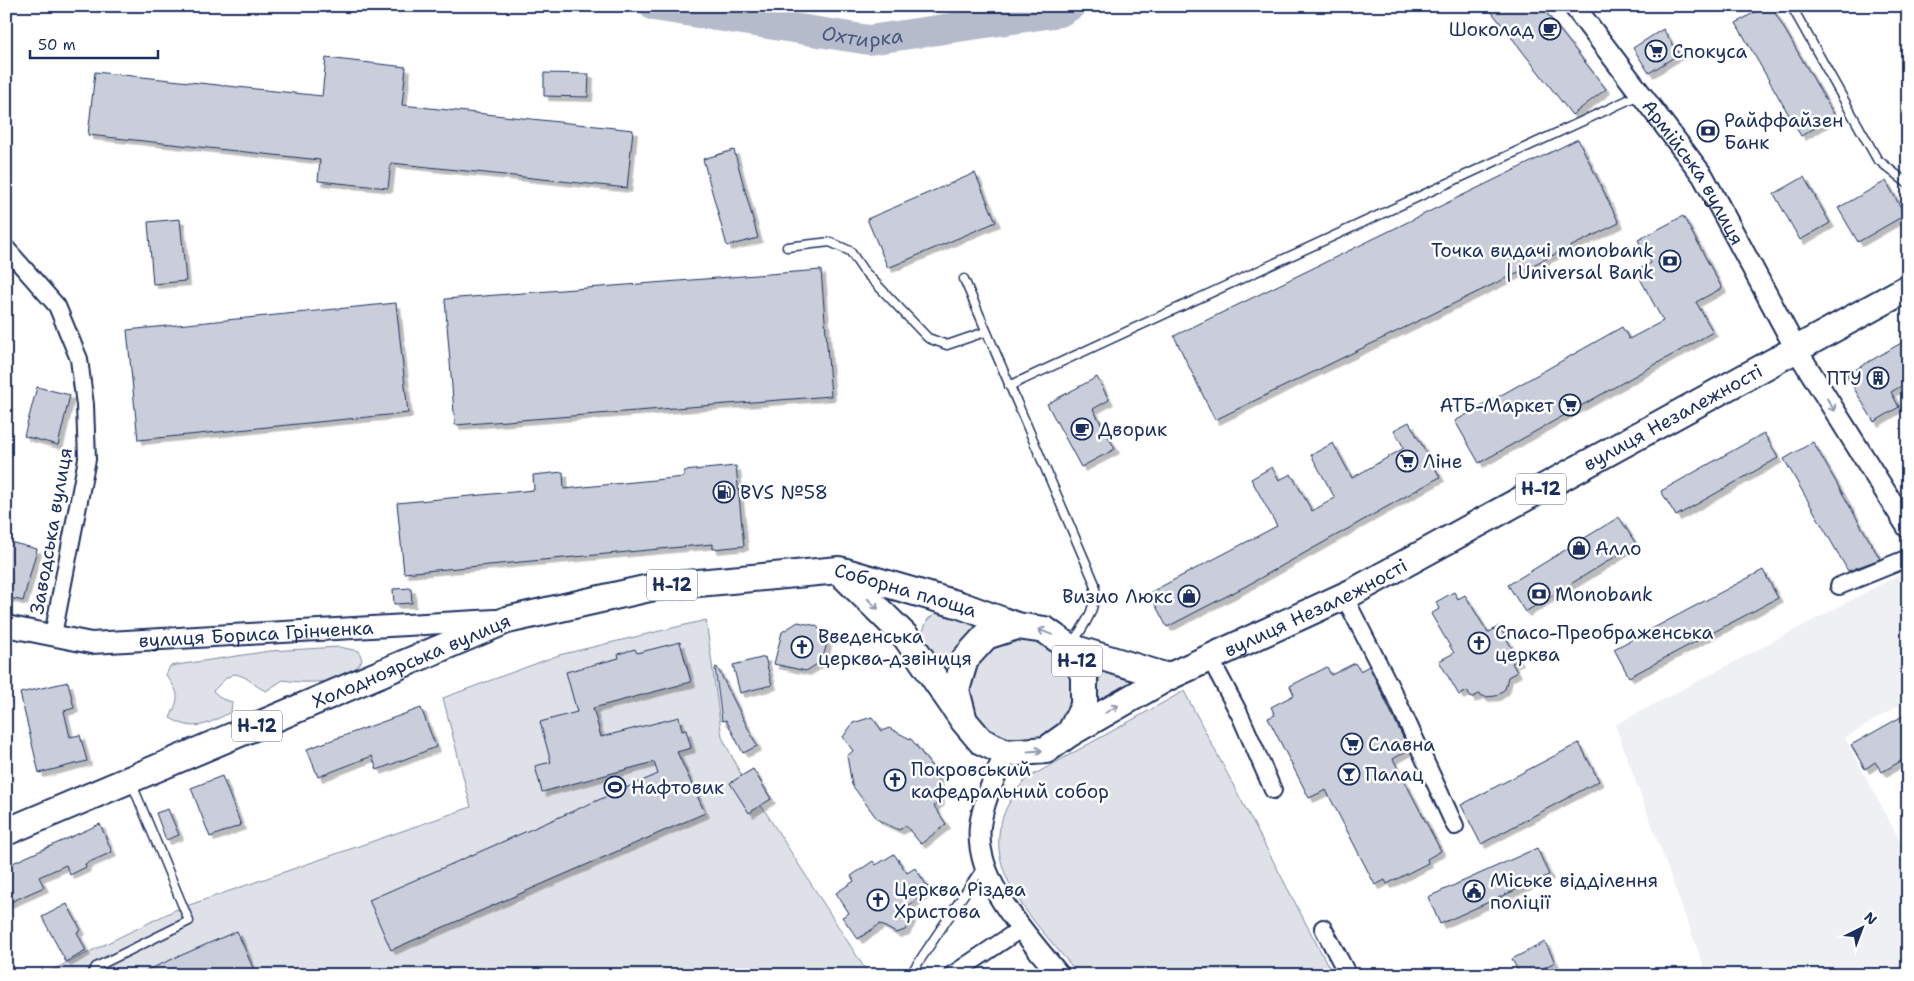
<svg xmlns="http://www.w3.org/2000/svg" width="1914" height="981" font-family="'Shantell Sans',sans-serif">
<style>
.built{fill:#eff0f4}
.green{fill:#dee1e7;stroke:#7c88a2}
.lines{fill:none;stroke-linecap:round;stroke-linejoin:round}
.river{stroke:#b5bbca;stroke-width:30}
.building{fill:#caceda;stroke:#1b2f5e;filter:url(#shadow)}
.service-casing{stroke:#1b2f5e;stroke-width:11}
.minor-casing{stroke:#1b2f5e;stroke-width:20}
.tertiary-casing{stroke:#1b2f5e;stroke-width:24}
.primary-casing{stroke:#1b2f5e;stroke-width:30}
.service{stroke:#fff;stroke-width:8}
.minor{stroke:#fff;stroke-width:16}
.tertiary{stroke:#fff;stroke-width:20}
.primary{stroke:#fff;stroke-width:26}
.oneway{stroke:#8d97ae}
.labels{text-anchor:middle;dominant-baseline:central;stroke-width:5;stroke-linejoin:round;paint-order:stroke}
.shield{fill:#fff;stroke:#5f6d8e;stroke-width:1}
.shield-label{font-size:18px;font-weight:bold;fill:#1b2f5e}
.poi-label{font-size:19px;fill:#1b2f5e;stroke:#fff;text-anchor:start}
.street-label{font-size:19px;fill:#1b2f5e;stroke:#fff}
.water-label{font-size:20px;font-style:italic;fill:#49597e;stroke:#fff}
</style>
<defs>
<filter id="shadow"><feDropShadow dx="4.5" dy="4.5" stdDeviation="0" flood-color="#0004"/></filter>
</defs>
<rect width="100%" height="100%" fill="#fff"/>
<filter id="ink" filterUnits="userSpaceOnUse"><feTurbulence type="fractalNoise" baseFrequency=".02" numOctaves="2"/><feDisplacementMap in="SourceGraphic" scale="10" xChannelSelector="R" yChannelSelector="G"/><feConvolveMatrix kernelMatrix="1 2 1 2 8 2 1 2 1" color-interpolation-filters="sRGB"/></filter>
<g filter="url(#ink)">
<!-- built -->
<path class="built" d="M1908,570V700L1845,738L1908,856V975H1707L1615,725Z"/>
<!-- green -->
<g class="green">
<path d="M937,613H949L984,623L949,671L945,672L925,643L922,633L928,619Z"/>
<path d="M706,620L722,737L742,776L753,769L771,799L761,805L869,975H47L46,973L175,910L471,807L443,698L559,655Z"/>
<circle cx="1022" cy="691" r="51"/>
<path d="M339,647L359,651L362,660C349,685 307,684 283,680L266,691C253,686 249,676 234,674L226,678L213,691L222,699L232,702L231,712C207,724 196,733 170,718C180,696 180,694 166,675L170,666L270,651Z"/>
<path d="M1097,664L1142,684L1093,710L1100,679Z"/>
<path d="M1184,691L1333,975H1079C1030,914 959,855 1026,779Z"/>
</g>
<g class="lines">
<!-- river -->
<path class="river" id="s1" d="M654,6L869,40L1060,12L1070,6"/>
</g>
<!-- building -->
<g class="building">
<path d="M1487,6H1541L1606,89L1572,115Z"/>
<path d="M1765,6H1771L1835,116L1801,136L1736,23Z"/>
<path d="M1663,29L1679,54L1649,73L1633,48Z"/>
<path d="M326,58L406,67L402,105L633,130L627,188L391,163L388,188L318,181L320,160L88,135L95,72L322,96Z"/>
<path d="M544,73L589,74L588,97L544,96Z"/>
<path d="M1578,139L1619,223L1215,420L1174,336Z"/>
<path d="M734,150L758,238L727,246L703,159Z"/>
<path d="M975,173L996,222L888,268L867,219Z"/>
<path d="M1804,177L1830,223L1800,240L1774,194Z"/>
<path d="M1886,181L1905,215L1858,242L1838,208Z"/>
<path d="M1683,216L1722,288L1696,302L1713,332L1479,463L1455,421L1622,327L1629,339L1663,321L1636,271L1651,263L1638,240Z"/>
<path d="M180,219L186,281L153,284L148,222Z"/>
<path d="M821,270L831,396L455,425L445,299Z"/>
<path d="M396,303L408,413L138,440L127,330Z"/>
<path d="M1908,339V382L1891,392L1899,407L1874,422L1846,375Z"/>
<path d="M1097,377L1109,400L1093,409L1115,449L1081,467L1047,404Z"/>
<path d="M37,387L70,395L58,445L24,436Z"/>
<path d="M1409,422L1440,477L1246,586L1167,627L1149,593L1277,526L1251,479L1272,467L1279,480L1291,474L1312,511L1335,498L1311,455L1333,443L1352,478L1404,448L1394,430Z"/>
<path d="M1764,433L1778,458L1676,516L1661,491Z"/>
<path d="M1813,442L1880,559L1848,571L1784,459Z"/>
<path d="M736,466L744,546L713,549V544L404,573L397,503L534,490L533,475L563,472L564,489L684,477V471Z"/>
<path d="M1619,517L1636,544L1525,612L1508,585Z"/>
<path d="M6,541L37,549L23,601L6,597Z"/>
<path d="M1763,570L1778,598L1629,677L1614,649Z"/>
<path d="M411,588L412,603L394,604L393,589Z"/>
<path d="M1454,592L1458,599L1465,595L1488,633L1499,626L1519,660L1512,663L1517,672L1508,677L1505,689L1496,696L1485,697L1479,694L1471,698L1467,691L1459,695L1439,661L1454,653L1431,614L1439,609L1436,602Z"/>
<path d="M798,622L817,626L827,643L822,661L806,671L774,664L782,632Z"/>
<path d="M680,642L691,682L593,708L601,737L679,717L682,731L686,730L691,748L677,752L705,813L391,950L369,900L658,774L654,762L542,792L535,766L551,762L540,722L577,712L566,672L619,658L618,654L635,649L637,653Z"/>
<path d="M765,657L772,685L740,693L733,665Z"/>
<path d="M1355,663L1360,671L1369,666L1409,750L1393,759L1441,851L1427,859L1428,863L1387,884L1385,880L1375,885L1326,790L1309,798L1268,718L1275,715L1271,707L1294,695L1290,686L1327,667L1331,675Z"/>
<path d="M717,667L757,746L743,753L726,720L722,721L715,668Z"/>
<path d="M68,682L74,708L64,711L70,737L80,735L87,761L39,773L20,693Z"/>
<path d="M421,708L436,747L377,770L372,756L318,777L307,749Z"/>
<path d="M1908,713V757L1882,772L1875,762L1865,769L1851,745Z"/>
<path d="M872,717L882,731L889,728L912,740L938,775L940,801L934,806L946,824L921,844L906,826L899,830L878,820L852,785L847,756L853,751L843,737L853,723Z"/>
<path d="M1579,743L1599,781L1481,844L1461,805Z"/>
<path d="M753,769L771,799L749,813L730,783Z"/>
<path d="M222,776L241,825L210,837L191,788Z"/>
<path d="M168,809L179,835L166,840L156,813Z"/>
<path d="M100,824L112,852L85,864L86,867L70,875L66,865L39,877L44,887L6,904V866Z"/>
<path d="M1537,848L1549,875L1440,924L1428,897Z"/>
<path d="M894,854L907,873L915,868L930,890L909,905L911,919L905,930L896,933L880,924L858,939L842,917L849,913L836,893L854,881L851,876L873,861L876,865Z"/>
<path d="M67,904L81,930L77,932L86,951L66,962L42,917Z"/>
<path d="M237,931L256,975H136Z"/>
<path d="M1545,942L1555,962L1530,975H1520L1512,959Z"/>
</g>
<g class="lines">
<!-- service casing -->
<g class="service-casing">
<g id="service">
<path d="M1794,6L1792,7L1877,159L1908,184"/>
<path d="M1843,6V7"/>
<path d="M787,247L830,242L850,251L863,270L928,338L947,345L985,332"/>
<path d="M964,279L1095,584C1096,611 1086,622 1072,644"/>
<path d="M1009,386L1641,94"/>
<path d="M91,975L96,967L189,921L132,784"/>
<path d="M910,975L983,866"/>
</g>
</g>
<!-- minor casing -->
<g class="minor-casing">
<g id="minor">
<path d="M6,248L57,306L79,359L85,405L87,459L53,635"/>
<path d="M1839,586L1908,558"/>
<path d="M1344,596L1398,702L1455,826"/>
<path d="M1210,658L1240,715L1273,790"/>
<path d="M1323,928L1348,975"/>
<path d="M952,975L1022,928"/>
</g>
</g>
<!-- tertiary casing -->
<g class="tertiary-casing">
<g id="tertiary">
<path id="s2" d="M1574,6L1703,176L1796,349L1908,528"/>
<path id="s3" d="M6,626L91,643L495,620"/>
<path d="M1006,753C995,775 983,801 980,826C974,881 1027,935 1059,975"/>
</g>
</g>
<!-- primary casing -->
<g class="primary-casing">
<g id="primary">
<path d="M840,572L906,637L964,721L981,741L1006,753L1046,750L1070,733L1084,706V675L1069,647L1045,630L1017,626L986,636L965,659L956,690L964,721"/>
<path d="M1069,647L1168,677"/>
<path id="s4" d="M1070,733L1168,677L1353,592L1908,288"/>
<path id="s5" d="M6,832L507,620L654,587L839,570L960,605L1017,626"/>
</g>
</g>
<!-- service -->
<use href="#service" class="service"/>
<!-- minor -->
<use href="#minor" class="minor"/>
<!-- tertiary -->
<use href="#tertiary" class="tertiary"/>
<!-- primary -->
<use href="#primary" class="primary"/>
</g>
<!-- one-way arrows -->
<defs><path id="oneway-shaft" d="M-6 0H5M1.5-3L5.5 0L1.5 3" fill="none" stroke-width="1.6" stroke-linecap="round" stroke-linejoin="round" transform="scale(1.25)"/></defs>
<g class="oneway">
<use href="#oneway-shaft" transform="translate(1831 405) rotate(58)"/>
<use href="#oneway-shaft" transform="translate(873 604) rotate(45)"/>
<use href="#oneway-shaft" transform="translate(1045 632) rotate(-158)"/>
<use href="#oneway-shaft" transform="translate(1112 709) rotate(-30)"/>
<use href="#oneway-shaft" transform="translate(1035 751) rotate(-4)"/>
</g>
</g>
<!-- icons -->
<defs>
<g id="cafe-ring" transform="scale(1.125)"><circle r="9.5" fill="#fff" stroke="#1b2f5e" stroke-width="1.5"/><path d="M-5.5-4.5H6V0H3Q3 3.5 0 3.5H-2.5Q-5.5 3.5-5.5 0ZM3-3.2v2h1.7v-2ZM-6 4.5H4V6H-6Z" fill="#1b2f5e"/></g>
<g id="supermarket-ring" transform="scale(1.125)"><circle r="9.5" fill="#fff" stroke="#1b2f5e" stroke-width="1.5"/><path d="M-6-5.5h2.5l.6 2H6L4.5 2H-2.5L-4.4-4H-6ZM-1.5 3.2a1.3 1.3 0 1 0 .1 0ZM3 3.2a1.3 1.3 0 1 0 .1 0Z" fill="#1b2f5e"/></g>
<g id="bank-ring" transform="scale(1.125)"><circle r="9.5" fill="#fff" stroke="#1b2f5e" stroke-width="1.5"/><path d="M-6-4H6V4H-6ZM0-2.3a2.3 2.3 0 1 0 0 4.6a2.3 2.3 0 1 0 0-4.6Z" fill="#1b2f5e"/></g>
<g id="building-ring" transform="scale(1.125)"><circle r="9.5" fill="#fff" stroke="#1b2f5e" stroke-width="1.5"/><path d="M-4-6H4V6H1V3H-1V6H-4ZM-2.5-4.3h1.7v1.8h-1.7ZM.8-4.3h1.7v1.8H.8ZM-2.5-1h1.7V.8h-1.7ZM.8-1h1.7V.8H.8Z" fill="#1b2f5e"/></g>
<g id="fuel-ring" transform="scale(1.125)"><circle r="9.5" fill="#fff" stroke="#1b2f5e" stroke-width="1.5"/><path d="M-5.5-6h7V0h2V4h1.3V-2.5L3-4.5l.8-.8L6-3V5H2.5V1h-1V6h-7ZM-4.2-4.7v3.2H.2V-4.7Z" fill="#1b2f5e"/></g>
<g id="shop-ring" transform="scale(1.125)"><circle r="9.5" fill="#fff" stroke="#1b2f5e" stroke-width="1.5"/><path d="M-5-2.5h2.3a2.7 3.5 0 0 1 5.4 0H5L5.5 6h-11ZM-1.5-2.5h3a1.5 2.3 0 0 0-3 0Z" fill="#1b2f5e"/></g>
<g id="church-ring" transform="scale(1.125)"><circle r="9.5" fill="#fff" stroke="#1b2f5e" stroke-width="1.5"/><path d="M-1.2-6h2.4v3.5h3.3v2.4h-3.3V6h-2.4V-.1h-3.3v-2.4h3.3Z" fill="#1b2f5e"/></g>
<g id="bar-ring" transform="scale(1.125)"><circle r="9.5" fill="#fff" stroke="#1b2f5e" stroke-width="1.5"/><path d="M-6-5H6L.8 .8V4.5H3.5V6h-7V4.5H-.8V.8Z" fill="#1b2f5e"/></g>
<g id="stadium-ring" transform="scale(1.125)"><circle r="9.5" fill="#fff" stroke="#1b2f5e" stroke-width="1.5"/><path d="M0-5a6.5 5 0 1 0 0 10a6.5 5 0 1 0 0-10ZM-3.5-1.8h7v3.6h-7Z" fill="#1b2f5e"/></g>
<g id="civic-ring" transform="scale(1.125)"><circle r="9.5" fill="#fff" stroke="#1b2f5e" stroke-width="1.5"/><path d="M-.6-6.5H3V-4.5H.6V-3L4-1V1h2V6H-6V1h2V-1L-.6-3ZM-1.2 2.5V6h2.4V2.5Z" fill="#1b2f5e"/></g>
</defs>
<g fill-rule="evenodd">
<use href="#cafe-ring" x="1550" y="29"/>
<use href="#supermarket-ring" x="1656" y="51"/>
<use href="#bank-ring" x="1708" y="131"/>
<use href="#bank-ring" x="1670" y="261"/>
<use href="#building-ring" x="1878" y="378"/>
<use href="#supermarket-ring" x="1570" y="405"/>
<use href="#cafe-ring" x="1082" y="429"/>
<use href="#supermarket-ring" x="1407" y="461"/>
<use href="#fuel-ring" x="724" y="492"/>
<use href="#shop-ring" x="1579" y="548"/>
<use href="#bank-ring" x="1539" y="594"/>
<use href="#shop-ring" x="1189" y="596"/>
<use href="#church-ring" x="1479" y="643"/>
<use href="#church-ring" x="802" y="647"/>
<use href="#supermarket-ring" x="1352" y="744"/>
<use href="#bar-ring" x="1349" y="774"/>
<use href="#church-ring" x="895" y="780"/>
<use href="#stadium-ring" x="615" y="787"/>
<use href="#civic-ring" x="1474" y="891"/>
<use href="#church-ring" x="878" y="900"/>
</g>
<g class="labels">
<!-- shield labels -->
<g class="shield">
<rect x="1516" y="473.5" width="50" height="31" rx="4"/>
<rect x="647" y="569.5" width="50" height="31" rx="4"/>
<rect x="1052" y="645.5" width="50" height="31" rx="4"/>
<rect x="232" y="710.5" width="50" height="31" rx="4"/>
</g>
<g class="shield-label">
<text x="1541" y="489">Н-12</text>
<text x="672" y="585">Н-12</text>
<text x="1077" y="661">Н-12</text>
<text x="257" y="726">Н-12</text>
</g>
<!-- poi labels -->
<g class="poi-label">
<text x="1534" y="29" text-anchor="end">Шоколад</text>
<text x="1672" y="51">Спокуса</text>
<text x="1724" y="120">Райффайзен<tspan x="1724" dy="22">Банк</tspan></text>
<text x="1654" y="250" text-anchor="end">Точка видачі monobank<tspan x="1654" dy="22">| Universal Bank</tspan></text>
<text x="1862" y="378" text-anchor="end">ПТУ</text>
<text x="1554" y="405" text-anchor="end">АТБ-Маркет</text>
<text x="1098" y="429">Дворик</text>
<text x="1423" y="461">Ліне</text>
<text x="740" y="492">BVS №58</text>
<text x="1595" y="548">Алло</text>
<text x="1555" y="594">Monobank</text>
<text x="1173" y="596" text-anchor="end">Визио Люкс</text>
<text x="1495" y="632">Спасо-Преображенська<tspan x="1495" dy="22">церква</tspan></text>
<text x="818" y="636">Введенська<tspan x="818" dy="22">церква-дзвіниця</tspan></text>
<text x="1368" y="744">Славна</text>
<text x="911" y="769">Покровський<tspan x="911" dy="22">кафедральний собор</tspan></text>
<text x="1365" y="774">Палац</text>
<text x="631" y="787">Нафтовик</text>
<text x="1490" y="880">Міське відділення<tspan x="1490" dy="22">поліції</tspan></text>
<text x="894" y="889">Церква Різдва<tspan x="894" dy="22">Христова</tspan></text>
</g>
<!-- street labels -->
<g class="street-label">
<text stroke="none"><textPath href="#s2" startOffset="205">Армійська вулиця</textPath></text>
<text stroke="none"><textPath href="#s4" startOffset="681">вулиця Незалежності</textPath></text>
<text transform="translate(51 531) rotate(-80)">Заводська вулиця</text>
<text stroke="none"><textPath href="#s5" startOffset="950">Соборна площа</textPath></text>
<text stroke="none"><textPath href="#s4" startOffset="276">вулиця Незалежності</textPath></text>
<text stroke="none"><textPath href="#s3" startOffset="252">вулиця Бориса Грінченка</textPath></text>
<text stroke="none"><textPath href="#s5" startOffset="440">Холодноярська вулиця</textPath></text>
</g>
<!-- water labels -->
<g class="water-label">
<text stroke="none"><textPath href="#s1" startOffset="211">Охтирка</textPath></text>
</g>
</g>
<!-- margin -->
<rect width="1914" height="981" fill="none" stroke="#fff" stroke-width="25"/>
<rect x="12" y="12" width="1889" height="956" fill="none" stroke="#1b2f5e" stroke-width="2" filter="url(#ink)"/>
<!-- north arrow -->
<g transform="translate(1862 928) rotate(42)" stroke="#ffffff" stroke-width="4" paint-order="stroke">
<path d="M0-4L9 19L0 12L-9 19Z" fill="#1b2f5e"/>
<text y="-8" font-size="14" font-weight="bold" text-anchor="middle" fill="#1b2f5e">N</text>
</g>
<!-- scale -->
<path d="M30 50v8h128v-8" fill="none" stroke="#1b2f5e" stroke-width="2.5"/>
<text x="38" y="50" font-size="15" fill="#1b2f5e" stroke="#ffffff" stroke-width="4" paint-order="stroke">50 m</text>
</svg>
